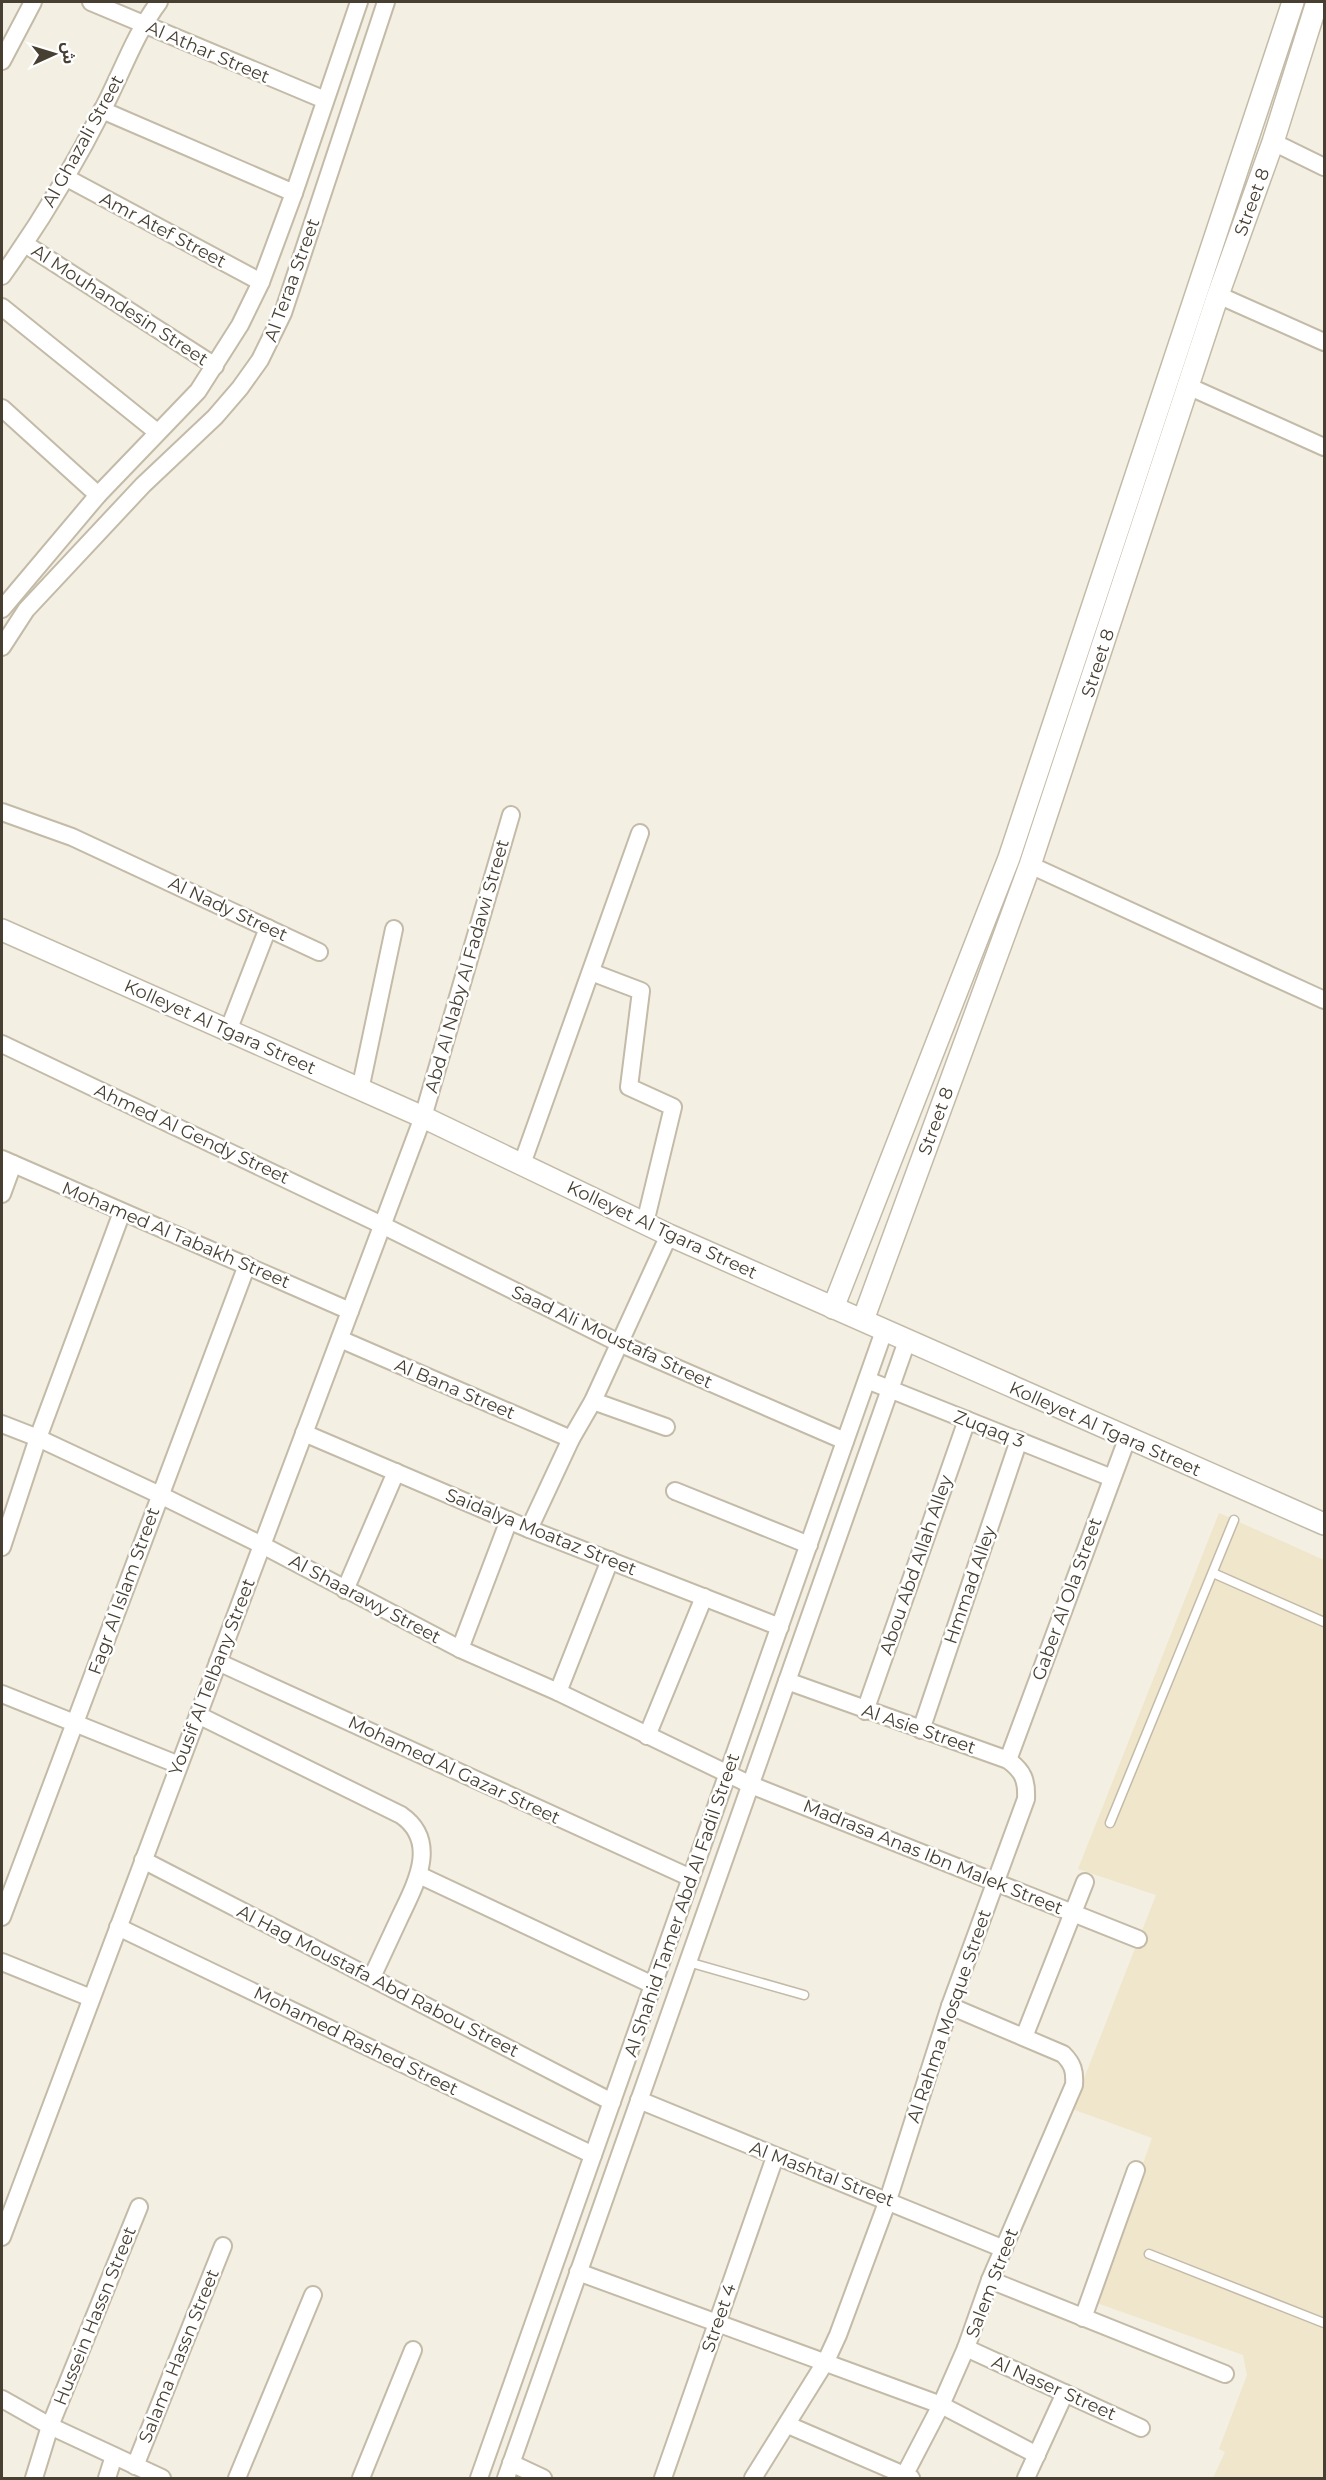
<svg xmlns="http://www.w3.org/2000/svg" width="1326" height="2480" font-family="Montserrat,'Noto Sans Arabic',sans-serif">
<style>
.education{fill:#efe6cb}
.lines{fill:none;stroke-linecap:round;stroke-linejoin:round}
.service-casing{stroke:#c3baa7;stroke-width:11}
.minor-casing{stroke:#c3baa7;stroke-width:20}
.tertiary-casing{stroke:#c3baa7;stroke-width:24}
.service{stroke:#fff;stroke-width:8}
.minor{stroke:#fff;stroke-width:16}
.tertiary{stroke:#fff;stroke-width:21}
.labels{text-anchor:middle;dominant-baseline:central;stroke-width:5;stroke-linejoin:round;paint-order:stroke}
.street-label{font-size:18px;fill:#463f32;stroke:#fff}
</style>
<rect width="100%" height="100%" fill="#f4efe3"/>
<!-- education -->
<path class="education" d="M1219,1513L1324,1560V2478H1213L1225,2452L1219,2449L1247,2375L1243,2355L1094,2302L1152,2138L1072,2109L1156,1895L1078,1869Z"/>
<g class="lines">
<!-- service casing -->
<g class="service-casing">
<g id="service">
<path d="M1213,1573L1324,1622"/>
<path d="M1110,1823L1234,1520"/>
<path d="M688,1962L804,1995"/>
<path d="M1149,2254L1324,2323"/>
</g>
</g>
<!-- minor casing -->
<g class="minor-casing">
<g id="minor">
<path d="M91,2L325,100"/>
<path d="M2,61L33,2"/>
<path d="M102,110L294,193"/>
<path d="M1273,142L1324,167"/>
<path d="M65,177L261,282"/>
<path d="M25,244L215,366"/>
<path d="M2,276C40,223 74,166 104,107C122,72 135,34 159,2"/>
<path d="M1218,295L1324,342"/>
<path d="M2,307L157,432"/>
<path d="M1190,387L1324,447"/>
<path d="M2,408L98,495"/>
<path d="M2,609L98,495L198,391L240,325L261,282L294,193L359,2"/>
<path d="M2,647L26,610L143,485L215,417L240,388L260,360L283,313L386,2"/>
<path d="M2,812L72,837L319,952"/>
<path d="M1030,865L1324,1000"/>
<path d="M591,972L641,991L629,1087L673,1107L645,1223"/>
<path d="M228,1031L268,928"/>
<path d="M2,1044L382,1225L619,1343L845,1441"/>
<path d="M360,1090L394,929"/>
<path d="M2,1159L350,1311"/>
<path d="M522,1164L640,833"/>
<path d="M2,1194L13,1164"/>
<path d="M340,1339L571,1439"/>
<path d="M867,1380L1112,1478"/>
<path d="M593,1401L666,1427"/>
<path d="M2,1424L38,1438L160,1495L262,1545L460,1649L558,1692L751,1785L1138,1939"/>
<path d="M304,1433L529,1529L780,1627"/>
<path d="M675,1491L809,1545"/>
<path d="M529,1529L571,1439L593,1401L669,1235"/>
<path d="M2,1547L38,1438L122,1212"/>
<path d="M345,1590L396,1472"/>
<path d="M460,1649L509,1520"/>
<path d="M218,1662L691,1878"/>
<path d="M558,1692L610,1560"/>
<path d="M2,1694L179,1765"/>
<path d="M865,1711L967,1420"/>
<path d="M198,1715L401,1815C440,1842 415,1885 399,1919C390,1938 381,1958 372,1977"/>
<path d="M921,1730L1019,1440"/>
<path d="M647,1736L704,1597"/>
<path d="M1008,1760L1127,1439"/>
<path d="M143,1860L612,2102"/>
<path d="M419,1875L653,1985"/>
<path d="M2,1917L247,1265"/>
<path d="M118,1927L593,2155"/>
<path d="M2,1962L91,1998"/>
<path d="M1024,2037L1085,1882"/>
<path d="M639,2100L1004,2249"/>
<path d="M2,2237L423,1117L511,815"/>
<path d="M578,2272L941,2405L1037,2455"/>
<path d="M990,2280L1225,2374"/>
<path d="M1083,2318L1136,2170"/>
<path d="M966,2348L1141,2428"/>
<path d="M2,2399L50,2426L162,2478"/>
<path d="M788,2425L911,2478"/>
<path d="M511,2463L543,2478"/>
<path d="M135,2466L223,2246"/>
<path d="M34,2478L50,2426L139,2207"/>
<path d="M107,2478L114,2456"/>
<path d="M237,2478L313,2295"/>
<path d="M361,2478L413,2350"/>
<path d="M479,2478L884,1331"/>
<path d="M506,2478L907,1341"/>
<path d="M663,2478L775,2157"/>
<path d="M753,2478L826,2361L838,2335L888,2200L950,2006L1026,1799C1027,1780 1023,1771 1008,1760L787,1681"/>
<path d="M903,2478L941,2405L966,2348L990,2280L1074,2085C1075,2071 1073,2064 1063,2054L950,2006"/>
<path d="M1026,2478L1065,2393"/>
</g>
</g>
<!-- tertiary casing -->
<g class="tertiary-casing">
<g id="tertiary">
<path d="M2,930L423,1117L669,1235L1324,1524"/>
<path d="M833,1308L1009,858L1293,2"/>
<path d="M863,1320L1030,865L1218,295L1273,142L1317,2"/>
</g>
</g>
<!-- service -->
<use href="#service" class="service"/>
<!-- minor -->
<use href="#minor" class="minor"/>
<!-- tertiary -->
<use href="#tertiary" class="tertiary"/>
</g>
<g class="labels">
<!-- street labels -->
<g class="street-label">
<text transform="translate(208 52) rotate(23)">Al Athar Street</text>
<text transform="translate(83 141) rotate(-61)">Al Ghazali Street</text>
<text transform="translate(1252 202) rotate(-70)">Street 8</text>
<text transform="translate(163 230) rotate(28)">Amr Atef Street</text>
<text transform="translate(292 280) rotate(-70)">Al Teraa Street</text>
<text transform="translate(120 305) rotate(33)">Al Mouhandesin Street</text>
<text transform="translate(1098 663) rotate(-72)">Street 8</text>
<text transform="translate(228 909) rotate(25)">Al Nady Street</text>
<text transform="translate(467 966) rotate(-74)">Abd Al Naby Al Fadawi Street</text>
<text transform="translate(220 1027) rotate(24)">Kolleyet Al Tgara Street</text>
<text transform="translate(936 1121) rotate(-70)">Street 8</text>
<text transform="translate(192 1134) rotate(25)">Ahmed Al Gendy Street</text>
<text transform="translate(662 1230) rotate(25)">Kolleyet Al Tgara Street</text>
<text transform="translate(176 1235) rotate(23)">Mohamed Al Tabakh Street</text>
<text transform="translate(612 1337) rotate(25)">Saad Ali Moustafa Street</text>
<text transform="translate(455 1389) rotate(23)">Al Bana Street</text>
<text transform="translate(989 1429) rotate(21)">Zuqaq 3</text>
<text transform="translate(1105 1429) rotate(24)">Kolleyet Al Tgara Street</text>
<text transform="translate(541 1532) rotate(22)">Saidalya Moataz Street</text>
<text transform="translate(916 1565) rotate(-71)">Abou Abd Allah Alley</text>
<text transform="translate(970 1585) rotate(-71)">Hmmad Alley</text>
<text transform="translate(124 1591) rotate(-70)">Fagr Al Islam Street</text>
<text transform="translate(365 1599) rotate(28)">Al Shaarawy Street</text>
<text transform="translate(1067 1599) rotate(-70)">Gaber Al Ola Street</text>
<text transform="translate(212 1677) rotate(-69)">Yousif Al Telbany Street</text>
<text transform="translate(919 1729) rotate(19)">Al Asie Street</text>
<text transform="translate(454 1770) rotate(25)">Mohamed Al Gazar Street</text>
<text transform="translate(933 1857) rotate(22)">Madrasa Anas Ibn Malek Street</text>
<text transform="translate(682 1905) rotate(-71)">Al Shahid Tamer Abd Al Fadil Street</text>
<text transform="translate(378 1981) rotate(27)">Al Hag Moustafa Abd Rabou Street</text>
<text transform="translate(949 2016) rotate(-71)">Al Rahma Mosque Street</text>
<text transform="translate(356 2041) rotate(26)">Mohamed Rashed Street</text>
<text transform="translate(822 2174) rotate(21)">Al Mashtal Street</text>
<text transform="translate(992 2283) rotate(-69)">Salem Street</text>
<text transform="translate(95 2316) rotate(-68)">Hussein Hassn Street</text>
<text transform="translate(719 2318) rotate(-71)">Street 4</text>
<text transform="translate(179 2356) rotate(-68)">Salama Hassn Street</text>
<text transform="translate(1054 2388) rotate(24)">Al Naser Street</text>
</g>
</g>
<!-- border -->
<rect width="1326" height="2480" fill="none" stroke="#463f32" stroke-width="6"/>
<!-- north arrow -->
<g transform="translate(54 54) rotate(86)" stroke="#ffffff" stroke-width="4.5" paint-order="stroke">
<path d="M0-4.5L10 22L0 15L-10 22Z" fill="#463f32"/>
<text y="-9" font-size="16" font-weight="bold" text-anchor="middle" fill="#463f32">ش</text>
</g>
</svg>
